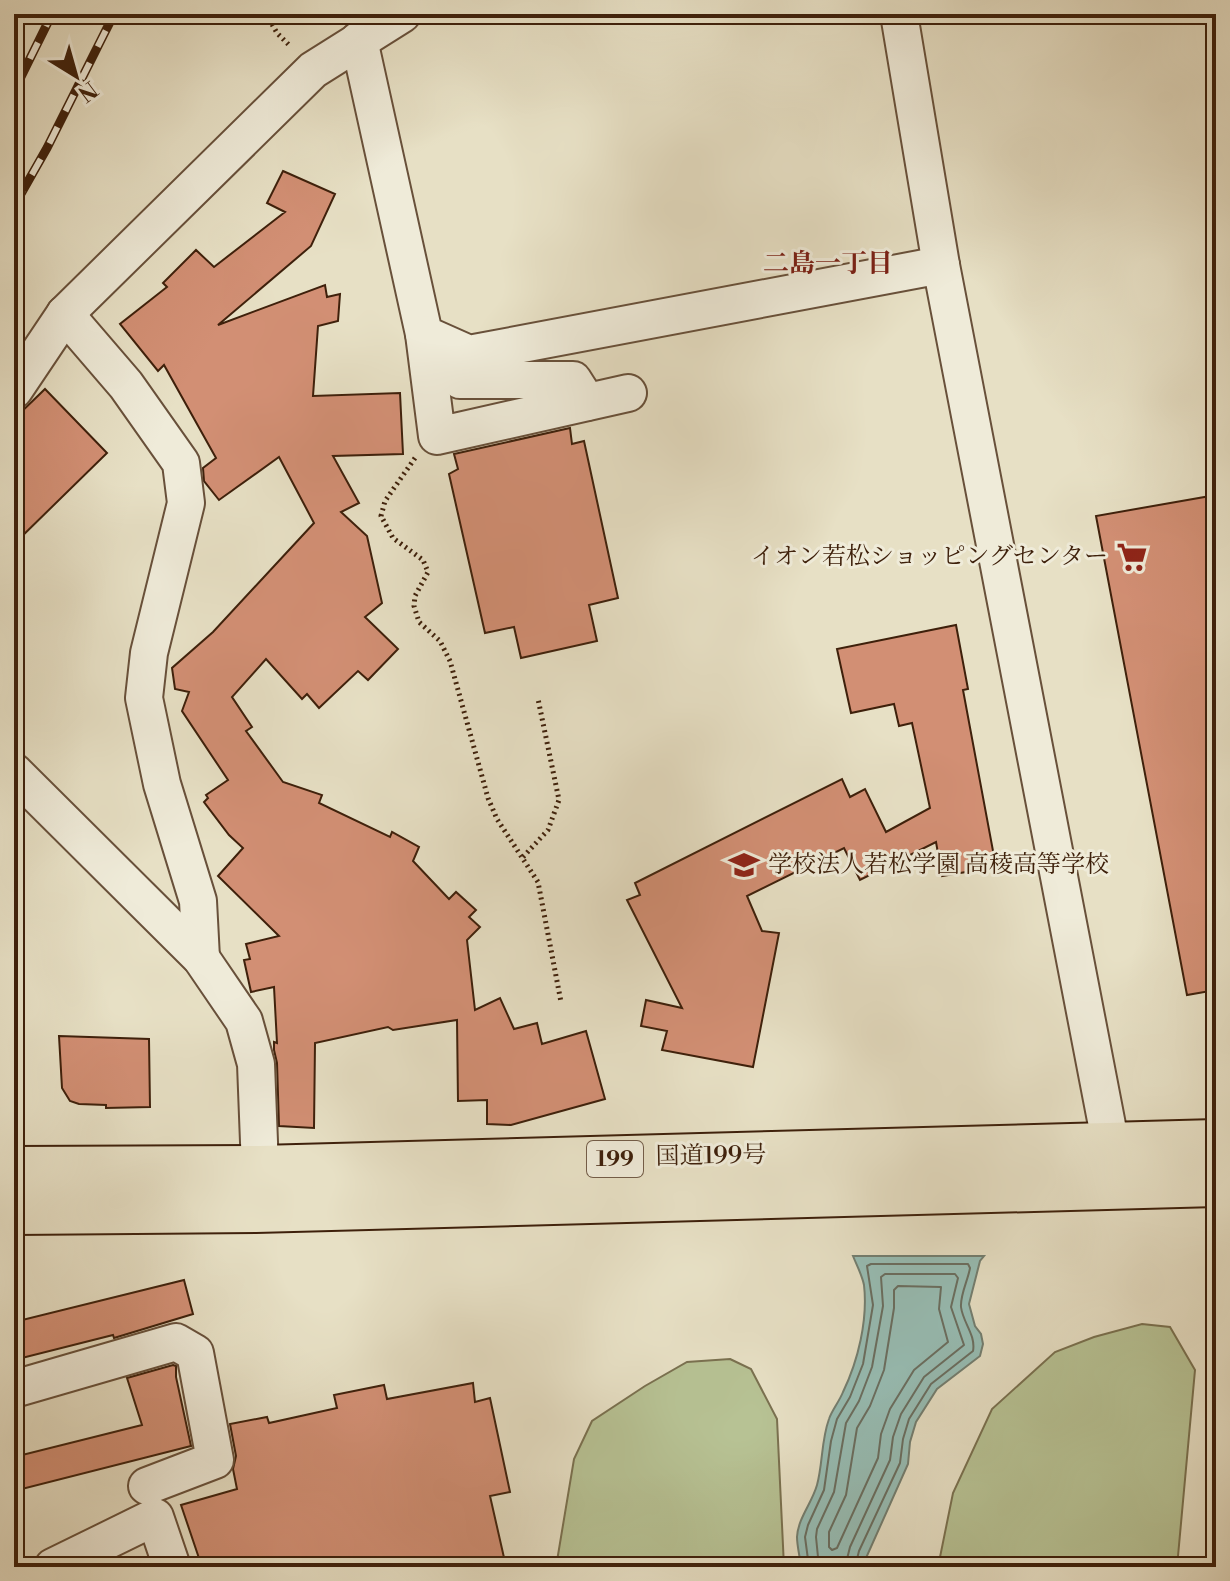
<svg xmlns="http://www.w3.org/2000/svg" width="1230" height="1581" font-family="'Libre Bodoni','Noto Serif JP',serif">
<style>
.green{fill:#b7c294;stroke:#7a7150;stroke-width:2}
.water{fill:#97bdb4;stroke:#737e70;stroke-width:2}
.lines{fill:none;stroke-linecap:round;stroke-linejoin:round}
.shore{stroke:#6a6e60;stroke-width:2}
.building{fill:#d28f74;stroke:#3e200b;stroke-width:2}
.minor-casing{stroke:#68503a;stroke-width:40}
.highway-casing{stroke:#3e200b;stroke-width:48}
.path{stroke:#3e200b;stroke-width:5;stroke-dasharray:2 4;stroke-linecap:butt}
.minor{stroke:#efebd9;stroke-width:36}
.highway{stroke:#e7e0c5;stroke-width:44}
.rail-casing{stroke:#3e200b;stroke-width:9}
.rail{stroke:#efebd9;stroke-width:6;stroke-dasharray:18;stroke-linecap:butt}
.labels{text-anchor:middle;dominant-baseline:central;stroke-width:6;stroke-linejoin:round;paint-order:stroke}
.shield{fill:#efebd9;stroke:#735d49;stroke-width:2}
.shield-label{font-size:22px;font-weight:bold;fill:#3e200b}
.poi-label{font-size:24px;fill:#3e200b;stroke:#efebd9;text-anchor:end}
.street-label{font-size:24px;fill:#3e200b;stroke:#efebd9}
.neighbourhood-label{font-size:26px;font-weight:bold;fill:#7a1f14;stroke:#efebd9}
</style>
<rect width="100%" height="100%" fill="#e7e0c5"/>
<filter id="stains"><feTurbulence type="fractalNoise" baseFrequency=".0025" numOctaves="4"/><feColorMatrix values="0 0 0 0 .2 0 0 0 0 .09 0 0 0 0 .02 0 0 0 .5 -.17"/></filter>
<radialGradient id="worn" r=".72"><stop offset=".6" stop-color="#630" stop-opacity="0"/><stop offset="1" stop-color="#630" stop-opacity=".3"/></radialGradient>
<!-- green -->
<g class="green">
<path d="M1142,1324L1170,1327L1195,1370L1177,1567H938L953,1493L992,1409L1055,1352L1094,1337Z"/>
<path d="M730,1359L751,1369L777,1419L784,1567H556L574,1459L592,1421L645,1386L687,1362Z"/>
</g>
<!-- water -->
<path class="water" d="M853,1256H984L980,1261L969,1304L975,1326L981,1334L983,1344L980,1356L937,1389L916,1422L910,1442L908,1464L862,1567H801C800,1557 797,1546 797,1537C798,1518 812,1503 817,1485C823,1463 821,1441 829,1419C832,1410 839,1402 843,1392C858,1361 868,1320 864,1285C862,1275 857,1266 853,1256Z"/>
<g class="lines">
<!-- shore -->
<g class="shore">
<path d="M898,1286L941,1287L939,1309L948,1342L914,1370L890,1409L881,1434L878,1458L837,1548L832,1550L829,1547V1532L846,1495L857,1428L870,1406L884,1370L894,1308V1290Z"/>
<path d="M809,1567L805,1537L808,1525L824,1490L831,1441L837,1419L850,1397L863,1364L873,1305L867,1266L871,1264H968L970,1268C968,1280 960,1295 961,1307C963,1323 976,1335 973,1351L931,1384L909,1419L903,1439L900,1463L859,1551L855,1567"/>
<path d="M819,1567L816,1537L817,1529L834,1492L846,1423L859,1401L872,1367L883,1306L881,1277L885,1274H955L958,1278L951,1307L964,1345L924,1377L901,1414L893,1437L890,1460L850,1547L845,1567"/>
</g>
</g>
<!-- building -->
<g class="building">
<path d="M283,171L335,194L311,246L218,325L325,285L327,297L340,294L338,321L318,326L313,396L400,393L403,454L333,456L359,503L341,512L367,536L382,603L365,617L398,649L368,680L358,671L319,708L307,694L302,699L266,659L232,697L252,727L246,731L283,782L322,795L319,803L390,837L392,832L419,847L413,861L449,899L456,892L476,910L469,917L480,927L467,940L475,1010L500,998L514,1029L537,1023L542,1044L586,1031L605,1099L511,1125L487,1124V1100L458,1101L457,1020L393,1030L388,1027L315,1043L314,1128L279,1126L277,1063L274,1050V1042L277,1043L274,987L251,992L244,960L250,959L246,944L279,936L218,876L243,848L229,835L204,802L208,798L206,795L228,780L182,711L189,692L175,689L172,668L213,632L314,523L279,457L219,500L204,481L203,468L216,458L164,365L158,371L120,324L167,287L163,283L196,250L214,267L285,212L267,203Z"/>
<path d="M45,389L107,453L14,544V419Z"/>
<path d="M570,428L572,444L584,441L618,598L589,605L597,641L521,658L514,627L485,633L449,474L458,469L454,454Z"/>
<path d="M1216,495V990L1187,995L1096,516Z"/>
<path d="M956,625L968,689L963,690L996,867L942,876L936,842L860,880L844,848L747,896L762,931L779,933L753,1067L662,1050L667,1031L641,1026L646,1000L682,1008L627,900L640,895L635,883L842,779L850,797L865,789L886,832L930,808L912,723L899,726L894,704L851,713L837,649Z"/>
<path d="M59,1036L149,1039L150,1107L106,1108V1105L79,1104L70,1101L62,1088Z"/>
<path d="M184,1280L193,1314L114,1338L113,1335L14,1360V1322Z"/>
<path d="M173,1365L176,1366V1377L191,1446L14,1491V1457L142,1425L127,1378Z"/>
<path d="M473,1383L475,1402L490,1398L510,1492L490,1496L505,1562L478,1567H202L181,1505L237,1489L233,1469L236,1456L230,1424L267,1417L269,1423L337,1408L334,1395L384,1385L387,1399Z"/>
</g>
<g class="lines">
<!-- minor casing -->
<g class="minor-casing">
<g id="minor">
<path d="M899,14L941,265L1111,1146L1109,1173"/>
<path d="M359,40L424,334L469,354L941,265"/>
<path d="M65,314L126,385L181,463L186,503L149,653L144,698L162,784L198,901L201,958"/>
<path d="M424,334L437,436L628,393"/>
<path d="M428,338L460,380H573L587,402"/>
<path d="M14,390L65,314L313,70L402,14"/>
<path d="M14,772L201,958L244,1021L256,1064L260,1168"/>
<path d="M14,1389L176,1342L195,1353L215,1460L147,1486"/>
<path d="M53,1567L155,1517L172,1567"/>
</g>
</g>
<!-- highway casing -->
<g class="highway-casing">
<g id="highway">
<path d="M14,1169L260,1168L1216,1142"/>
<path d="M14,1212L256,1210L1216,1184"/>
</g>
</g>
<!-- path -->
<g class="path">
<path d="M266,14L277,33L290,46"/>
<path d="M415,458L385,501L381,516L393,538L423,560L428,572L415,596L414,606L419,622L440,641L450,661L488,798L497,819L538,882L561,1002"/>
<path d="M523,857L548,830L559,800L538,699"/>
</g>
<!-- minor -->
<use href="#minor" class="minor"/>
<!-- highway -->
<use href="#highway" class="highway"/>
<!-- rail casing -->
<g class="rail-casing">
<g id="rail">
<path d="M14,91L52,14"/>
<path d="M14,206L47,148L114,14"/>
</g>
</g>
<!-- rail -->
<use href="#rail" class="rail"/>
</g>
<!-- icons -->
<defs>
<g id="supermarket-bare" transform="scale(2.4)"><path d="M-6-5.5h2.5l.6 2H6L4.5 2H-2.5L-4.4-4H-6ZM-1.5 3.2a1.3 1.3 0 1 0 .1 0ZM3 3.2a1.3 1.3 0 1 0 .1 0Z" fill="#8f2418" stroke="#efebd9" stroke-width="2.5" paint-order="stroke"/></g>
<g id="school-bare" transform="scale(2.4)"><path d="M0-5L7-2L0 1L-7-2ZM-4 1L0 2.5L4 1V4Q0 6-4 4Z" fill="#8f2418" stroke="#efebd9" stroke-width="2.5" paint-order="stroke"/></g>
</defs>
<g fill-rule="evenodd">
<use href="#supermarket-bare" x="1132" y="557"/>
<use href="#school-bare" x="744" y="865"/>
</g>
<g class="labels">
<!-- shield labels -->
<rect class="shield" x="587" y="1141" width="56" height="36" rx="6"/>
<g class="shield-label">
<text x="615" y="1159">199</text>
</g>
<!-- poi labels -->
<g class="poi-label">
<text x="1108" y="557">イオン若松ショッピングセンター</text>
<text x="768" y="865" text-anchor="start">学校法人若松学園 高稜高等学校</text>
</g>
<!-- street labels -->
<g class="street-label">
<text transform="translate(711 1156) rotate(-1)">国道199号</text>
</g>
<!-- neighbourhood labels -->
<g class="neighbourhood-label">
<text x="828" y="264">二島一丁目</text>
</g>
</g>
<!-- margin -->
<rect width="1230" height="1581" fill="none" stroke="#e7e0c5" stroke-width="48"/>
<rect x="16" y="16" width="1198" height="1549" fill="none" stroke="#3e200b" stroke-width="4"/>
<rect x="24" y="24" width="1182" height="1533" fill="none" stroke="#3e200b" stroke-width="2"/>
<!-- north arrow -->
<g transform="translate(76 76) rotate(143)" stroke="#efebd9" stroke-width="6" paint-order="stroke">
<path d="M0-6L14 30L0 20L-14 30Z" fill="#3e200b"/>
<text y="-12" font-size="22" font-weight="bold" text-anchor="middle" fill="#3e200b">N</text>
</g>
<rect width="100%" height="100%" filter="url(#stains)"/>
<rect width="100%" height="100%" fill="url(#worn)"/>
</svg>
